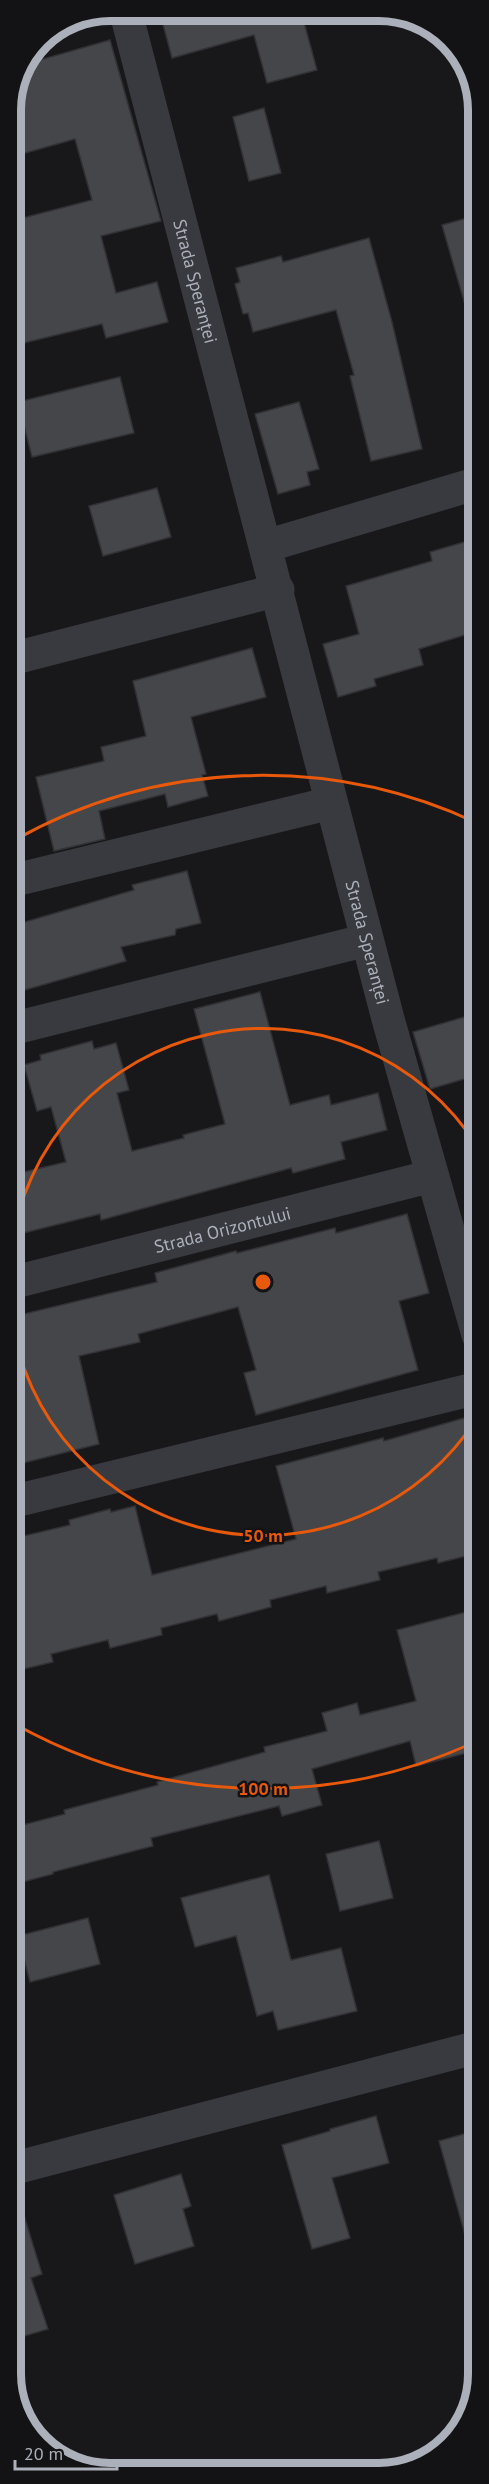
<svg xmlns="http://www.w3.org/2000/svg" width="489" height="2484" font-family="'PT Sans',sans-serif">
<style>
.building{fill:#45464a;stroke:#323236;stroke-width:1.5}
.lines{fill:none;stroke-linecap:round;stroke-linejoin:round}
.minor{stroke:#393a3f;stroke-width:33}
.ring{fill:none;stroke:#e8590c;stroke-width:3}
.labels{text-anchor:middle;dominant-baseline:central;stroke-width:5;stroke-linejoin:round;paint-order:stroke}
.street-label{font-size:18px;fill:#abb0ba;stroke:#131315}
.rim{fill:none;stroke:#abb0ba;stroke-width:8}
.centre{fill:#e8590c;stroke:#131315;stroke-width:3}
.ring-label{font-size:18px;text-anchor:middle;font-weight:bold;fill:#e8590c;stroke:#131315;stroke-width:5;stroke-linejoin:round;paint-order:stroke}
</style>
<rect width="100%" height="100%" fill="#18181a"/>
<!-- building -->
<g class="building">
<path d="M285,15H302L317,70L267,83L254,35L172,58L161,17Z"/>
<path d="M110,40L161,221L101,236L116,293L157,282L168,322L106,338L102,324L11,346V221L92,200L75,139L11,157V104L29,63Z"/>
<path d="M264,108L281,173L249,181L233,117Z"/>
<path d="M478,215V321L470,322L442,225Z"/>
<path d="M369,238L392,322L422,449L371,461L350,376L354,375L336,310L253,332L248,313L243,314L235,284L240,282L236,268L281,256L283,262Z"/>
<path d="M120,377L134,433L32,457L18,402Z"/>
<path d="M299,402L319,469L307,472L310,485L278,494L255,414Z"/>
<path d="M157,488L171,537L103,556L89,506Z"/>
<path d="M478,538V631L419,649L423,665L374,679L376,686L338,697L323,644L359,634L346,586L432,561L430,552Z"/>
<path d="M252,648L266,697L191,717L206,774L202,775L208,796L168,807L165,794L99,811L105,839L54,851L36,777L104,761L101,747L146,736L133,681Z"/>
<path d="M187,871L201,923L176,929L175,935L121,947L126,961L11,994V926L134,890L132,885Z"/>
<path d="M260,992L290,1105L329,1095L331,1105L378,1093L387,1130L341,1142L345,1159L293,1173L291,1168L101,1220L100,1214L11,1236V1175L66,1162L51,1107L37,1111L24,1065L41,1060L40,1055L92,1041L94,1049L116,1043L129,1090L117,1093L132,1151L184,1138L183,1135L225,1124L194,1009Z"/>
<path d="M478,1013V1075L430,1089L413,1032Z"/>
<path d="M407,1214L429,1293L399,1301L418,1370L256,1415L244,1373L256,1370L238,1307L138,1334L140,1342L79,1356L99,1444L11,1466V1317L157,1282L155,1273L236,1251L237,1253L335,1228L336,1233Z"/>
<path d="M478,1414V1553L438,1563L437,1558L378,1572L380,1580L327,1593L326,1586L270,1600L271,1607L219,1621L217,1614L161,1628L162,1635L110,1648L108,1640L51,1654L53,1662L11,1672V1539L70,1525L69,1520L110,1509L111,1512L135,1506L152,1575L296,1539L276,1466L383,1438L384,1441Z"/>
<path d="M478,1609V1750L416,1766L410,1741L312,1769L322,1805L282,1816L279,1806L151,1838L153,1846L53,1872V1874L11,1885V1828L65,1814L64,1810L158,1785L157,1782L265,1752L264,1747L327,1731L322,1713L357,1703L360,1715L416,1701L397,1630Z"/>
<path d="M379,1841L393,1898L340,1911L326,1854Z"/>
<path d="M269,1875L291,1960L341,1948L357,2011L278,2030L273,2011L257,2016L236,1936L195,1947L181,1898Z"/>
<path d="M88,1918L100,1964L30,1982L18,1936Z"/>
<path d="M376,2116L389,2163L332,2178L350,2238L312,2249L282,2145L330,2131V2129Z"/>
<path d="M478,2130V2252L470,2253L439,2141Z"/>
<path d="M181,2174L191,2206L183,2209L194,2246L135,2264L114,2195Z"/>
<path d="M18,2196L42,2274L31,2278L48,2329L11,2340V2197Z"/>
</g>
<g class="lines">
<!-- minor -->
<g class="minor">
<path id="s1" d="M127,17L388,1019L478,1335"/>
<path d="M266,546L478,483"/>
<path d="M11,659L278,590"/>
<path d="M11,881L331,803"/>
<path d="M11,1029L367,940"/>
<path id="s2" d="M11,1283L432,1176"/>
<path d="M11,1502L478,1388"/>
<path d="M11,2169L478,2047"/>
</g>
</g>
<!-- distance rings -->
<g class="ring">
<path d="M477 1418A254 254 0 0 1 11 1315M11 1249A254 254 0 0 1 477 1146"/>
<path d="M477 1741A507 507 0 0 1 13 1723M13 841A507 507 0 0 1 477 823"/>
</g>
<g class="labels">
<!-- street labels -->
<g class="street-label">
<text stroke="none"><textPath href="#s1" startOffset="273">Strada Speranței</textPath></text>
<text stroke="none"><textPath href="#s1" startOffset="956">Strada Speranței</textPath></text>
<text stroke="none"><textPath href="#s2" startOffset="218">Strada Orizontului</textPath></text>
</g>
</g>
<!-- crop -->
<path d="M0 0H489V2484H0ZM110 21H379A89 89 0 0 1 468 110V2374A89 89 0 0 1 379 2463H110A89 89 0 0 1 21 2374V110A89 89 0 0 1 110 21Z" fill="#131315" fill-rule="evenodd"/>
<path class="rim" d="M110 21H379A89 89 0 0 1 468 110V2374A89 89 0 0 1 379 2463H110A89 89 0 0 1 21 2374V110A89 89 0 0 1 110 21Z"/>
<circle cx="263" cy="1282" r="9" class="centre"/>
<g class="ring-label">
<text x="263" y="1542">50 m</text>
<text x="263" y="1795">100 m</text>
</g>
<!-- scale -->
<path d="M15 2460v9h102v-9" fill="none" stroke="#abb0ba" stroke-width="3"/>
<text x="24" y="2460" font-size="18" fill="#abb0ba" stroke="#131315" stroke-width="4.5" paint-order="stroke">20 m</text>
</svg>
